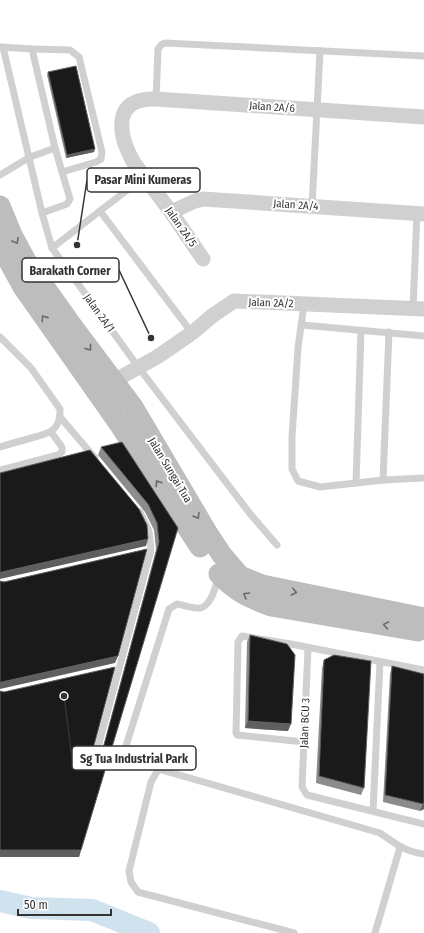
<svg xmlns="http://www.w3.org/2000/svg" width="424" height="933" font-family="'Fira Sans Condensed',sans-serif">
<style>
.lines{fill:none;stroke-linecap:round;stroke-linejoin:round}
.river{stroke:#cfe2ee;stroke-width:22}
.lane{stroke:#d0d0d0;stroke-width:7}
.street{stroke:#d0d0d0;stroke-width:15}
.secondary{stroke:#bdbdbd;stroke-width:21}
.wall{fill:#8c8c8c}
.shaded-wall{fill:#5f5f5f}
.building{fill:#1a1a1a;stroke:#5f5f5f}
.oneway{stroke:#6a6a6a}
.labels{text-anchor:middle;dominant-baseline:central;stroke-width:4;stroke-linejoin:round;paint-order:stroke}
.street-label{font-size:11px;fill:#333;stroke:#fff}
.leader{fill:none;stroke:#333;stroke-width:1.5}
.callout-dot{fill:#333;stroke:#fff;stroke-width:1.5}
.callout{fill:#fff;stroke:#333;stroke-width:1.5}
.callout-label{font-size:12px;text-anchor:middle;font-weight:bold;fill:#333}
</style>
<rect width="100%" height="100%" fill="#fff"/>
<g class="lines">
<!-- river -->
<path class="river" d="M0,901L31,908L92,910L149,933"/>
<!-- lane -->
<g class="lane">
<path d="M0,47L32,49L55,148L70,199L67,204L42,213"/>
<path d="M3,47L42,213L52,248L139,368L251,515L277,545"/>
<path d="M32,49L70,50L79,57L102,152L101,159L96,162L62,172"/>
<path d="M156,99L158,49L161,45L165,43L424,56"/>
<path d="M0,175L30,157L55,148"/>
<path d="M312,206L320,51"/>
<path d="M100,211L192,333"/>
<path d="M52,248L144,177"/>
<path d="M304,304L298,348L292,437V469L298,481L320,487L383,480L424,478"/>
<path d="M413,309L417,213"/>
<path d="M302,325L424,336"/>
<path d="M0,337L31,368L60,409C61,431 48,434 31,438C20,441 10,444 0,447"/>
<path d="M60,417L95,458"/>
<path d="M0,470L58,455L62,452V447L51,432"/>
<path d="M383,480L389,332"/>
<path d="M356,483L361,331"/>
<path d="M218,578C216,586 211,606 200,608C193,609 184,605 177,604L169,609L125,749L124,757L127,760L380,833C395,843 405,852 424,854"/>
<path d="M308,648L302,787L307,795L424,824"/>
<path d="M304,742L237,735L236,733L238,642L242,636L291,644L424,670"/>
<path d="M95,758L151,550L149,531L140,512"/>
<path d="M158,770L151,782L129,871L131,882L138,892L294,933"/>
<path d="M373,811L380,662"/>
<path d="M375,933L400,847"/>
</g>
<!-- street -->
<g class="street">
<path d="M171,212L195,201L203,199L424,214"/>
<path d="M203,259L171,212L134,163C118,135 111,97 156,99L424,117"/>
<path d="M105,386L157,357L192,333L212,316L234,301L424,309"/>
</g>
<!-- secondary -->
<g class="secondary">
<path d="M0,206L12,235L26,261L73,327L133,407L208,534L222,555L240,576L262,585L424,618"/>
<path d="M0,245L23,287L120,425L200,547"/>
<path d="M219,574C236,592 248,597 271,606L418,631"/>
</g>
</g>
<!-- wall -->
<g class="wall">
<path d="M48,72L95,149L94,152L66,158L47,75Z"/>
<path d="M101,447L178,528L79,857H0V691L93,749L94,754L99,756L102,753L156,550L154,530L145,512L98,455Z"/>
<path d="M250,635L288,731L245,728L247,642Z"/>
<path d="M324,660L364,788L361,795L316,783L322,668Z"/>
<path d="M392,666L424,674V809L420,811L383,802L390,674Z"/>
</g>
<!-- shaded-wall -->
<g class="shaded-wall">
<path d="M95,149L94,152L66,158L67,155Z"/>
<path d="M148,539L146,546L0,579V573L2,572Z"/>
<path d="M118,656L115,663L0,689V683L2,682Z"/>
<path d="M248,721L291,724L288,731L245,728Z"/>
<path d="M424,803V809L420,811L423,804Z"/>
<path d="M0,850H81L79,857H0Z"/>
</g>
<!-- building -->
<g class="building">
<path d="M76,66L95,149L67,155L48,72Z"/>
<path d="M122,442L178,528L81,850H0V691L4,692L115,667L93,749L94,754L99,756L102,752L159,542L157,523L148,504L101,447Z"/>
<path d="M90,450L139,509L147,525L148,539L2,572L0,573V473Z"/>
<path d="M147,549L118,656L2,682L0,683V581L4,582Z"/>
<path d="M250,635L287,644L295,655L291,724L248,721Z"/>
<path d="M334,655L371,661L364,788L319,776L324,660Z"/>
<path d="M392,666L424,674V803L423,804L385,795Z"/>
</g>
<!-- one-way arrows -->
<defs><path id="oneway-chevron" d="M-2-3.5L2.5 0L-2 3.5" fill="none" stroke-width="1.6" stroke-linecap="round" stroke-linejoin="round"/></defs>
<g class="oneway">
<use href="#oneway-chevron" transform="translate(16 241) rotate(61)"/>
<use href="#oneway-chevron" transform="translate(44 318) rotate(-125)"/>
<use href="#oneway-chevron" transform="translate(89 348) rotate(53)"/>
<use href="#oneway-chevron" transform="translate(158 483) rotate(-123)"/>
<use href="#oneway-chevron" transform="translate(197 516) rotate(59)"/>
<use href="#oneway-chevron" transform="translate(294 592) rotate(11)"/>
<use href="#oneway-chevron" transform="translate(246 595) rotate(-149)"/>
<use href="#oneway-chevron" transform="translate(386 625) rotate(-170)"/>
</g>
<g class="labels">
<!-- street labels -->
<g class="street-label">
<text transform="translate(272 107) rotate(4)">Jalan 2A/6</text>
<text transform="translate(296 205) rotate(4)">Jalan 2A/4</text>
<text transform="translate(181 227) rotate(55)">Jalan 2A/5</text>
<text transform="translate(271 303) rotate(2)">Jalan 2A/2</text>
<text transform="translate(99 313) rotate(54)">Jalan 2A/1</text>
<text transform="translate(170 470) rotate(59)">Jalan Sungai Tua</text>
<text transform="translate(305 723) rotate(-88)">Jalan BCU 3</text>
</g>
</g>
<!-- callouts -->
<path class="leader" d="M77 245L87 180M151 338L119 270M64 696L72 758"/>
<g class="callout-dot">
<circle cx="77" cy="245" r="4"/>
<circle cx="151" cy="338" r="4"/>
<circle cx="64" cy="696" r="4"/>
</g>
<g class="callout">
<rect x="87" y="168" width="113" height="24" rx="4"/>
<rect x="22" y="258" width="97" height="24" rx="4"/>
<rect x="72" y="746" width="124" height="24" rx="4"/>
</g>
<g class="callout-label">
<text x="143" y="184">Pasar Mini Kumeras</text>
<text x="70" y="275">Barakath Corner</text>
<text x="134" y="763">Sg Tua Industrial Park</text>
</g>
<!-- scale -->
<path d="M18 909v6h93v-6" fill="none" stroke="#333333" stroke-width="2"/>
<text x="24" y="909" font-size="12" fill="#333333" stroke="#ffffff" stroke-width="3" paint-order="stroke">50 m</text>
</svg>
